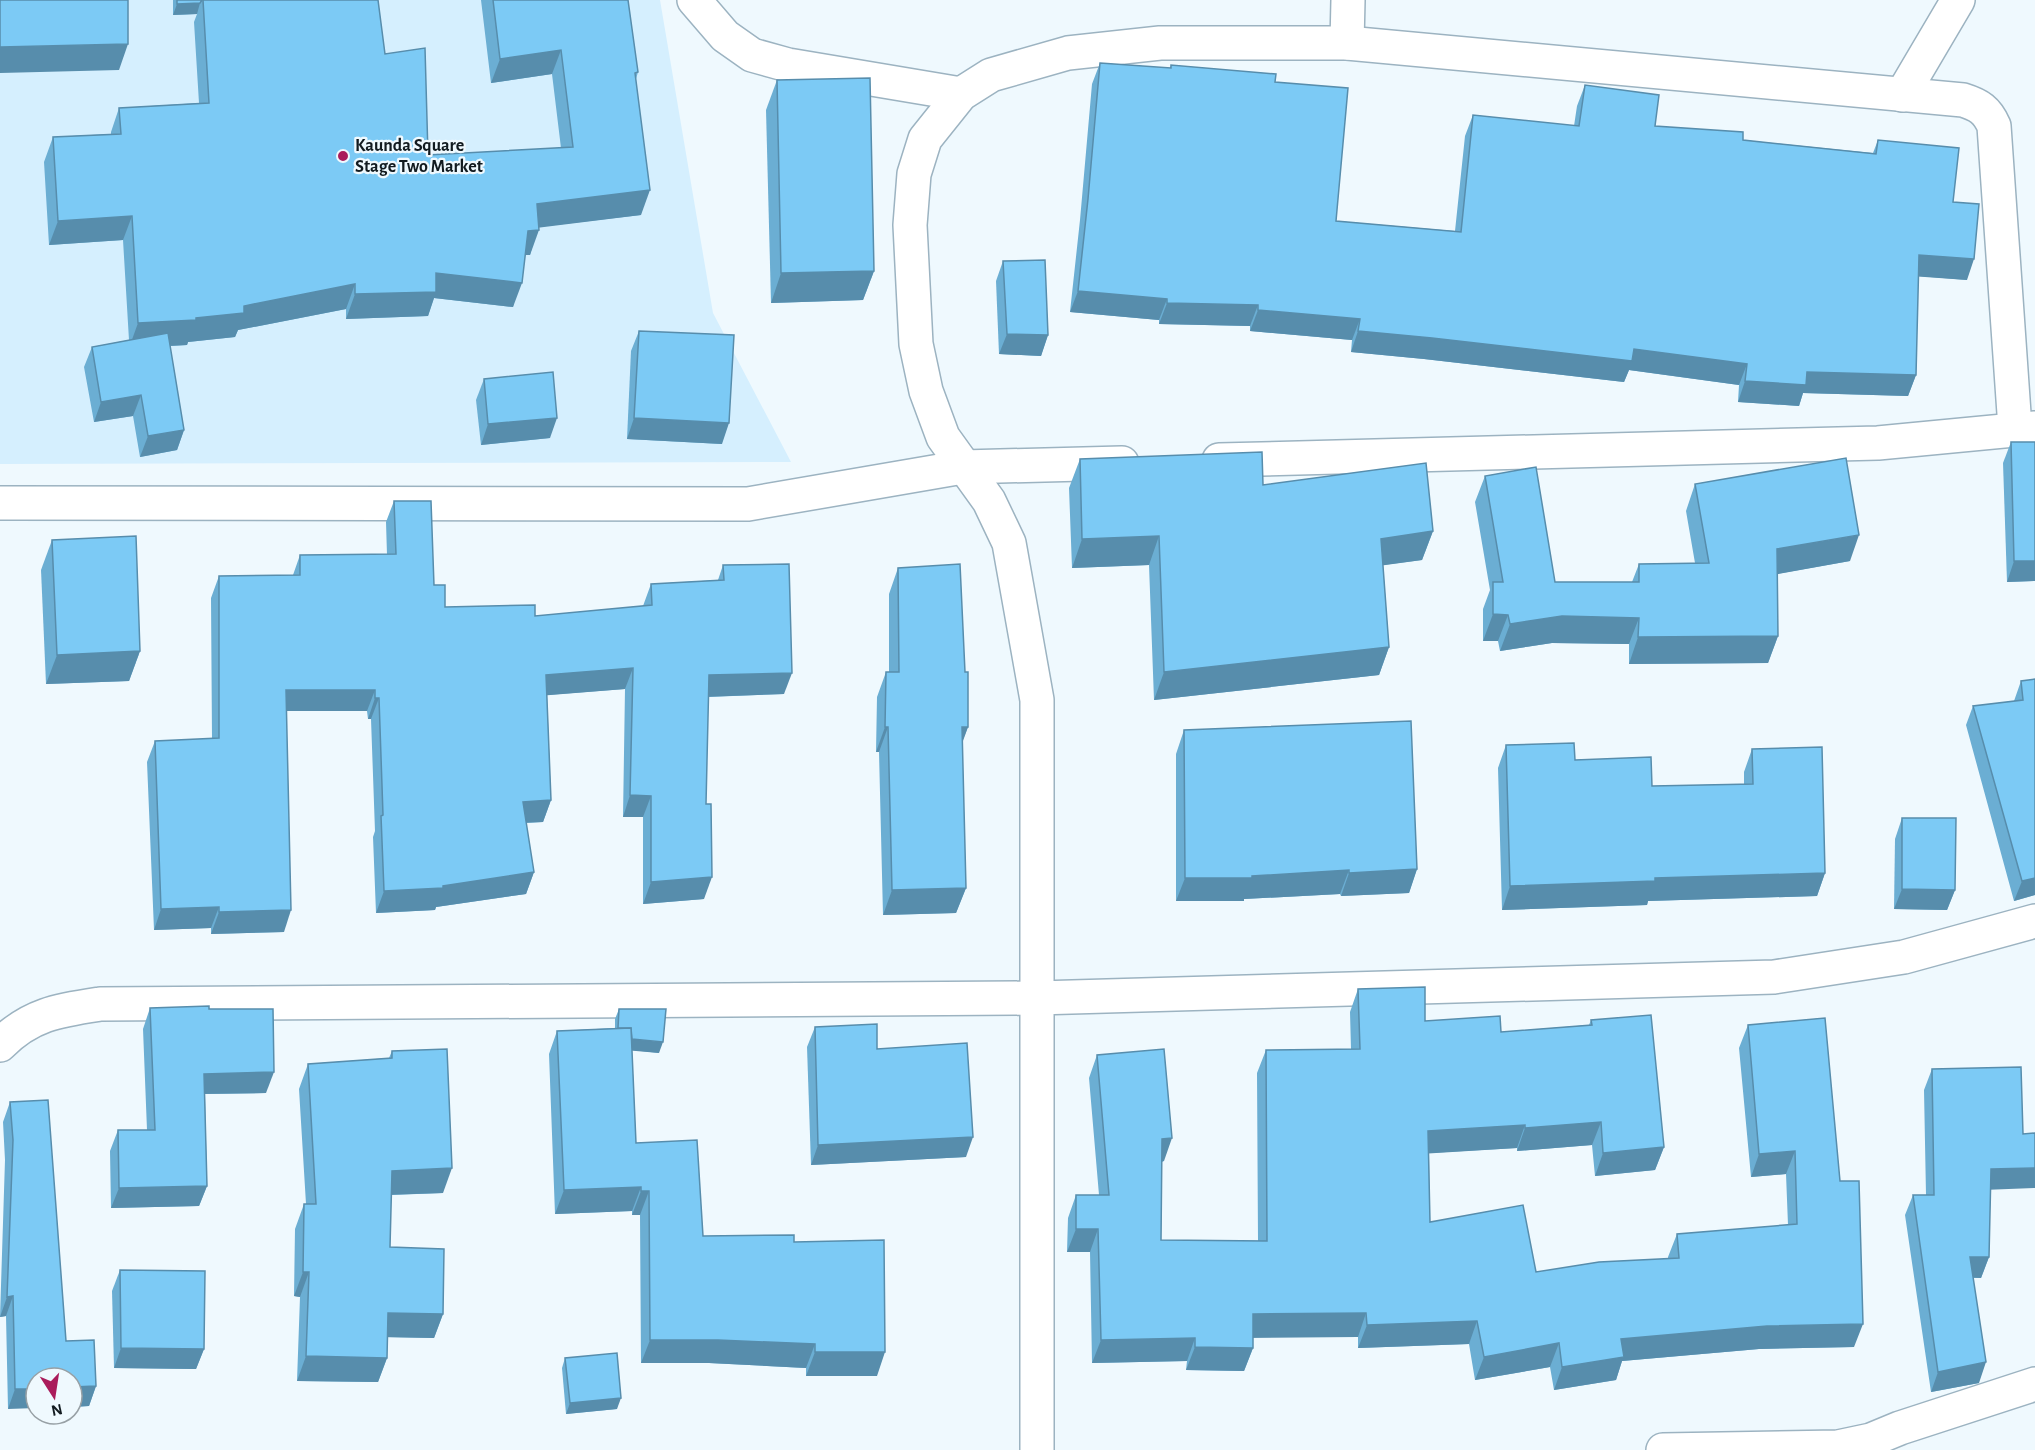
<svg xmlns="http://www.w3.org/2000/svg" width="2035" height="1450" font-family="'Alegreya Sans',sans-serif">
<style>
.built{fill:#d5effe}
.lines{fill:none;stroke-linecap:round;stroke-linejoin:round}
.street-casing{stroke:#9cb3c1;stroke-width:36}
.street{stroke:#fff;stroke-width:33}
.wall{fill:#6baed3}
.shaded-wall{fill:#578dac}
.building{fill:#7ccaf5;stroke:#578dac;stroke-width:1.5}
.poi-dot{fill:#aa1c5b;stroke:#eff9fe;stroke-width:2}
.labels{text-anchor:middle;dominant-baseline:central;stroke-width:4.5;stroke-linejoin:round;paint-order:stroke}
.poi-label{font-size:18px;font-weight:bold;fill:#121b20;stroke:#eff9fe;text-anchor:start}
</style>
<rect width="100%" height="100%" fill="#eff9fe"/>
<!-- built -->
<path class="built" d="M0,0H660L713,313L791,462L0,464Z"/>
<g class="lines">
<!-- street casing -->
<g class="street-casing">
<g id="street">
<path d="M694,0L725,36L752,55L788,65L961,94"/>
<path d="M1347,43L1348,0"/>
<path d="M1902,95L1958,0"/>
<path d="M1219,460L1878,443L2035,428"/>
<path d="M0,503L748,504L963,467L1122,463"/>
<path d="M0,1045C30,1014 60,1010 100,1004L1037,998L1774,977L1904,957L2035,921"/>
<path d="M1037,1450V700L1009,543L989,501L943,437L926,391L916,344L910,225L914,174L925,139L961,94L991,75L1068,53L1160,43H1347L1963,100C1979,105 1987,110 1994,126L2015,428"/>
<path d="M1663,1450L1838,1447L1871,1440L1900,1428L2035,1384"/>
</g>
</g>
<!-- street -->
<use href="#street" class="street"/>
</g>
<!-- wall -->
<g class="wall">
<path d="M173,0H378L385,54L428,155L561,148L552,74L491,83L481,0H628L638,72L636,79L641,215L538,227L530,255H525L513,307L434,298L428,316L346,319V309L238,330L235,337L188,342L187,345L170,346L184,430L177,450L140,457L133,416L94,422L84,367L92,347L129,340L123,240L49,245L44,162L53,137L111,134V132L119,108L199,103L194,22L197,14L173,15Z"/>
<path d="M1100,63L1170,68L1171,65L1275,82L1336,221L1455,231L1465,136L1473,115L1574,126L1577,106L1585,85L1655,126L1743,140L1873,153L1878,140L1953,202L1967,280L1918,276L1916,375L1908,396L1803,393L1799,406L1738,402L1739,385L1629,370L1624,382L1424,359L1351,352L1352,340L1250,331V326L1159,324V320L1070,312L1080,220L1092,84Z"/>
<path d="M777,80L874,271L863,300L771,303L766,110Z"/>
<path d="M1003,261L1048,335L1041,356L999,354L996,281Z"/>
<path d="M639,331L722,444L627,439L631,351Z"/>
<path d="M484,379L550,438L481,445L476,400Z"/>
<path d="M2011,442L2035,581L2007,582L2003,463Z"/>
<path d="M1080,459L1263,485L1433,531L1422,560L1383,565L1389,647L1379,675L1154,700L1149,565L1072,568L1069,488Z"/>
<path d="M1485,476L1555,582H1632L1639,564L1695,563L1686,511L1695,484L1850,561L1777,574L1778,636L1768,663L1629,664V644L1552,643L1500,651L1498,641H1483V609L1490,590L1475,502Z"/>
<path d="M394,501L434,585L445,607L535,616L643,606L651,584L718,580L723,565L784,694L708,697L704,899L643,904V817H623L625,689L547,695L551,800L543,822L526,823L534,872L526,894L436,907L435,910L376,913L373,837L375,831L371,719H368L367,711H287L284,932L211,934V928L154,930L147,762L155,741L212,739L211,598L219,576L293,575L300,555H387L386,522Z"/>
<path d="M52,540L140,651L129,681L46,684L41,570Z"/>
<path d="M898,568L968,727L962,742L966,888L956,913L883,915L879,752H876L877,697L886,672H889V594Z"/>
<path d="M2035,679V895L2014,901L1966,725L1973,706L2014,701L2021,681Z"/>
<path d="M1184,730L1417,869L1409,893L1341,896L1340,894L1244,899V901H1176V754Z"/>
<path d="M1506,745L1575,760L1652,786L1744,784V772L1752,749L1825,873L1817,896L1648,901L1647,905L1502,910L1498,768Z"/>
<path d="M1902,818L1955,890L1947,910L1894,909L1895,839Z"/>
<path d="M1358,989L1425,1021L1501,1032L1589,1025L1591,1020L1664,1147L1655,1170L1595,1176L1592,1145L1517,1151V1148L1429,1153L1430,1222L1536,1272L1668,1259V1257L1677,1234L1788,1225L1786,1174L1751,1177L1739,1048L1748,1025L1825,1018L1854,1347L1759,1349L1622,1361L1616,1380L1554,1390L1550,1367L1475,1380L1469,1344L1358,1348V1337H1253V1348L1244,1371L1186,1370L1187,1361L1092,1363L1090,1252H1067L1068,1218L1076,1195H1099L1089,1078L1097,1055L1164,1161L1162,1162L1161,1240L1258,1241L1257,1073L1266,1050L1351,1049L1350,1012Z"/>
<path d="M150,1008L209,1009L266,1093L205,1094L207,1186L199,1206L111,1208L110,1151L118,1130H147L143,1029Z"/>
<path d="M619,1009L659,1053L632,1050L636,1143L703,1236L794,1242L877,1376H806V1368L709,1363H641L640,1215H632V1211L555,1214L549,1054L557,1031L615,1028V1019Z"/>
<path d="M815,1027L877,1049L966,1157L811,1165L807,1047Z"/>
<path d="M392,1051L443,1193L391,1195L390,1247L443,1314L434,1338L387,1337V1358L378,1382L297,1381L300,1297L294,1296L295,1229L304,1204H306L299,1089L308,1064L389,1058Z"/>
<path d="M1932,1069L1990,1190L1989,1257L1981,1278H1973L1979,1383L1931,1392L1905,1215L1913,1195H1926L1924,1090Z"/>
<path d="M10,1102L66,1341L96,1386L89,1406L72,1407V1378L8,1409L6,1316L0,1317L5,1160L3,1122Z"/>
<path d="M120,1270L204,1349L196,1369L114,1368L112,1291Z"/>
<path d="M565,1358L617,1409L566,1414L562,1368Z"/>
</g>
<!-- shaded-wall -->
<g class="shaded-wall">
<path d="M200,3L197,14L173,15L177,4Z"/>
<path d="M128,44L119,70L0,73V47Z"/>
<path d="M561,50L552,74L491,83L500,59Z"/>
<path d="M650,190L641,215L528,229L537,204Z"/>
<path d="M132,216L123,240L49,245L58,221Z"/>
<path d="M539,230L530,255H519L528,231Z"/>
<path d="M1919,255L1974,259L1967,280L1911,276Z"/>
<path d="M874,271L863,300L771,303L781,273Z"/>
<path d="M436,273L522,283L513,307L434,298L428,316L346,319L355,294Z"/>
<path d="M355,284L346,309L238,330L235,337L188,342L187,345L129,348L138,323L196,318L244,306Z"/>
<path d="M1078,291L1167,299L1159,320L1070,312Z"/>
<path d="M1167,303L1258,305L1250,326L1159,324Z"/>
<path d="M1258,310L1360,319L1352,340L1250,331Z"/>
<path d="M1358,331L1634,349L1747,364L1739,385L1629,370L1624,382L1424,359L1351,352Z"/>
<path d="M1007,334L1048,335L1041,356L999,354Z"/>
<path d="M1807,372L1916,375L1908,396L1803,393L1799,406L1738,402L1745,381Z"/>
<path d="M141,395L133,416L94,422L101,402Z"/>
<path d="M557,418L550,438L481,445L488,424Z"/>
<path d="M634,418L729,423L722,444L627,439Z"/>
<path d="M184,430L177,450L140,457L148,436Z"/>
<path d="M1433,531L1422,560L1371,567L1381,539Z"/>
<path d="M1859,535L1850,561L1767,576L1777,549Z"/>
<path d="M1159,536L1149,565L1072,568L1082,539Z"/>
<path d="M2014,561H2035V581L2007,582Z"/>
<path d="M1493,614L1508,615L1498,641H1483Z"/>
<path d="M1562,616L1639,618L1629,644L1552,643L1500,651L1510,624Z"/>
<path d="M1778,636L1768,663L1629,664L1638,637Z"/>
<path d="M1389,647L1379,675L1154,700L1164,672Z"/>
<path d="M140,651L129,681L46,684L57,655Z"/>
<path d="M633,668L625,689L538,696L546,675Z"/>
<path d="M792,673L784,694L701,697L709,675Z"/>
<path d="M286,690H375L367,711H279Z"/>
<path d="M375,698H379L371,719H368Z"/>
<path d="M885,727H888L879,752H876Z"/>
<path d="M962,727H968L959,752Z"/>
<path d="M630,795L651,796L643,817H623Z"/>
<path d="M551,800L543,822L516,823L523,802Z"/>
<path d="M1417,869L1409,893L1341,896L1349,873Z"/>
<path d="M1349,870L1340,894L1244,899V901H1176L1185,878L1252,876Z"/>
<path d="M534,872L526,894L436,907L435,910L376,913L384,891L443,886Z"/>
<path d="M1825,873L1817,896L1648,901L1647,905L1502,910L1510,886L1655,878Z"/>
<path d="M712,877L704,899L643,904L651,882Z"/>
<path d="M2035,878V895L2014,901L2022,881Z"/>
<path d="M966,888L956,913L883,915L892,890Z"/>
<path d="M1902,889L1955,890L1947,910L1894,909Z"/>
<path d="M219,907L211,928L154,930L161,909Z"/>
<path d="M291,910L284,932L211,934L219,912Z"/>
<path d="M617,1038L663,1042L659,1053L613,1049Z"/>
<path d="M274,1072L266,1093L197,1094L204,1074Z"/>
<path d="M1601,1122L1592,1145L1517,1151L1525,1128Z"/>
<path d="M1525,1125L1517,1148L1420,1154L1428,1131Z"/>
<path d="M973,1137L966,1157L811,1165L818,1145Z"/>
<path d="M1172,1138L1164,1161L1153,1162L1162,1139Z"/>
<path d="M1664,1147L1655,1170L1595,1176L1603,1153Z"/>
<path d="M1795,1151L1786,1174L1751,1177L1759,1154Z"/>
<path d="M452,1168L443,1193L383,1195L392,1171Z"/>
<path d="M2035,1168V1188L1983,1190L1991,1169Z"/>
<path d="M207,1186L199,1206L111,1208L119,1188Z"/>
<path d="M641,1187L632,1211L555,1214L564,1190Z"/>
<path d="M641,1191H649L640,1215H632Z"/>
<path d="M1076,1229H1098L1090,1252H1067Z"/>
<path d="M1970,1257H1989L1981,1278L1963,1277Z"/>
<path d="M303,1272H309L300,1297L294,1296Z"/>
<path d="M13,1296L6,1316L0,1317L7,1297Z"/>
<path d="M388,1313L443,1314L434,1338L379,1337Z"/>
<path d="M1366,1313L1358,1337L1245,1338L1253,1314Z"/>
<path d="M1477,1321L1469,1344L1358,1348L1367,1325Z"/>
<path d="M1863,1324L1854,1347L1759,1349L1622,1361L1616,1380L1554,1390L1562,1367L1621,1339L1767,1326Z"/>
<path d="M1195,1338L1187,1361L1092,1363L1101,1340Z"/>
<path d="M650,1340H718L815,1344L806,1368L709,1363H641Z"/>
<path d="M1559,1343L1550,1367L1475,1380L1484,1357Z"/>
<path d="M1195,1347L1253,1348L1244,1371L1186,1370Z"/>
<path d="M121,1348L204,1349L196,1369L114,1368Z"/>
<path d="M815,1352H885L877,1376H806Z"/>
<path d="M306,1356L387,1358L378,1382L297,1381Z"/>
<path d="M1986,1362L1979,1383L1931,1392L1938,1372Z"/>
<path d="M96,1386L89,1406L72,1407V1387Z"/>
<path d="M15,1389H36V1408L8,1409Z"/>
<path d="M621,1398L617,1409L566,1414L570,1403Z"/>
</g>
<!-- building -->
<g class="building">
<path d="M0,0H128V44L0,47Z"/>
<path d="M177,0H202L200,3L177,4Z"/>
<path d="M203,0H378L385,54L425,48L428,155L573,147L561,50L500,59L493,0H628L638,72L635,73L650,190L537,204L539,230L528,231L522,283L436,273V292L355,294V284L244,306V313L196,318V320L138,323L132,216L58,221L53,137L121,134L119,108L209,103Z"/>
<path d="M1100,63L1171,68V65L1276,74L1275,82L1348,88L1336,221L1461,232L1473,115L1579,126L1585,85L1659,95L1655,126L1743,132V140L1876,154L1878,140L1959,148L1953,202L1979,204L1974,259L1919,255L1916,375L1807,372L1806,385L1745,381L1747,364L1634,349L1632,361L1432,338L1358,331L1360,319L1258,310V305L1167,303V299L1078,291L1088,199Z"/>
<path d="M870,78L874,271L781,273L777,80Z"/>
<path d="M1045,260L1048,335L1007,334L1003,261Z"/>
<path d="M639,331L734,335L729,423L634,418Z"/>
<path d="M168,333L184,430L148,436L141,395L101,402L92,347Z"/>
<path d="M553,372L557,418L488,424L484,379Z"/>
<path d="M2011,442H2035V561H2014Z"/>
<path d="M1262,452L1263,485L1426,463L1433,531L1381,539L1389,647L1164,672L1159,536L1082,539L1080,459Z"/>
<path d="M1846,458L1859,535L1777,549L1778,636L1638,637L1639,618L1562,616L1510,624L1508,615L1493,614V582H1503L1485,476L1536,467L1555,582H1639V564L1709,563L1695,484Z"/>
<path d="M394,501H431L434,585H445V607L535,605V616L652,605L651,584L724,580L723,565L789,564L792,673L709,675L706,804H711L712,877L651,882V796L630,795L633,668L546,675L551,800L523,802L534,872L443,886V888L384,891L381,816L383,815L379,698H375V690H286L291,910L219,912V907L161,909L155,741L219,738V576L300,575V555L396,554Z"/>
<path d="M136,536L140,651L57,655L52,540Z"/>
<path d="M960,564L965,672H968V727H962L966,888L892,890L888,727H885L886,672H899L898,568Z"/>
<path d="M2035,679V878L2022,881L1973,706L2023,700L2021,681Z"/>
<path d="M1411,721L1417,869L1349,873V870L1252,876V878H1185L1184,730Z"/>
<path d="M1574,743L1575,760L1651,757L1652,786L1753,784L1752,749L1822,747L1825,873L1655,878V881L1510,886L1506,745Z"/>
<path d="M1902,818H1956L1955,890L1902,889Z"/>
<path d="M1425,987V1021L1500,1016L1501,1032L1592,1025L1591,1020L1651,1015L1664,1147L1603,1153L1601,1122L1525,1128V1125L1428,1131L1430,1222L1523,1205L1536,1272L1599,1262L1679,1258L1677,1234L1797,1224L1795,1151L1759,1154L1748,1025L1825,1018L1840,1181H1859L1863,1324L1767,1326L1621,1339L1624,1357L1562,1367L1559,1343L1484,1357L1477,1321L1367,1325L1366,1313L1253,1314V1348L1195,1347V1338L1101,1340L1098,1229H1076V1195H1109L1097,1055L1164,1049L1172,1138L1162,1139L1161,1240L1267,1241L1266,1050L1360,1049L1358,989Z"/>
<path d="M209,1006V1009H273L274,1072L204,1074L207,1186L119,1188L118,1130H155L150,1008Z"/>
<path d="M619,1009H666L663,1042L632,1039L631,1028H618Z"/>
<path d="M877,1024V1049L967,1043L973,1137L818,1145L815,1027Z"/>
<path d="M631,1028L636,1143L697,1140L703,1236L794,1235V1242L884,1240L885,1352H815V1344L718,1340H650L649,1191H641V1187L564,1190L557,1031Z"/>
<path d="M447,1049L452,1168L392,1171L390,1247L444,1249L443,1314L388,1313L387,1358L306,1356L309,1272H303L304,1204H316L308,1064L392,1058V1051Z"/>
<path d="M2021,1067L2023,1134L2035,1133V1168L1991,1169L1989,1257H1970L1986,1362L1938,1372L1913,1195H1934L1932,1069Z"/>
<path d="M48,1100L66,1341L94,1340L96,1386L72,1387V1378H36V1389H15L13,1296L7,1297L13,1140L10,1102Z"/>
<path d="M120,1270L205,1271L204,1349L121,1348Z"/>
<path d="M617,1353L621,1398L570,1403L565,1358Z"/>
</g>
<!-- markers -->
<circle class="poi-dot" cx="343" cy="156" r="6"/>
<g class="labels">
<!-- poi labels -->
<g class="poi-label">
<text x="355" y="146">Kaunda Square<tspan x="355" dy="21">Stage Two Market</tspan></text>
</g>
</g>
<!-- north arrow -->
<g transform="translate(54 1396) rotate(168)"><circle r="28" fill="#eff9fe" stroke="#97a0a5" stroke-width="1.5"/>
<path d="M0-4.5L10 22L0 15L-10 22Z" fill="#aa1c5b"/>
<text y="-9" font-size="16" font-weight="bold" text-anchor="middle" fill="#121b20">N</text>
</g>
</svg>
